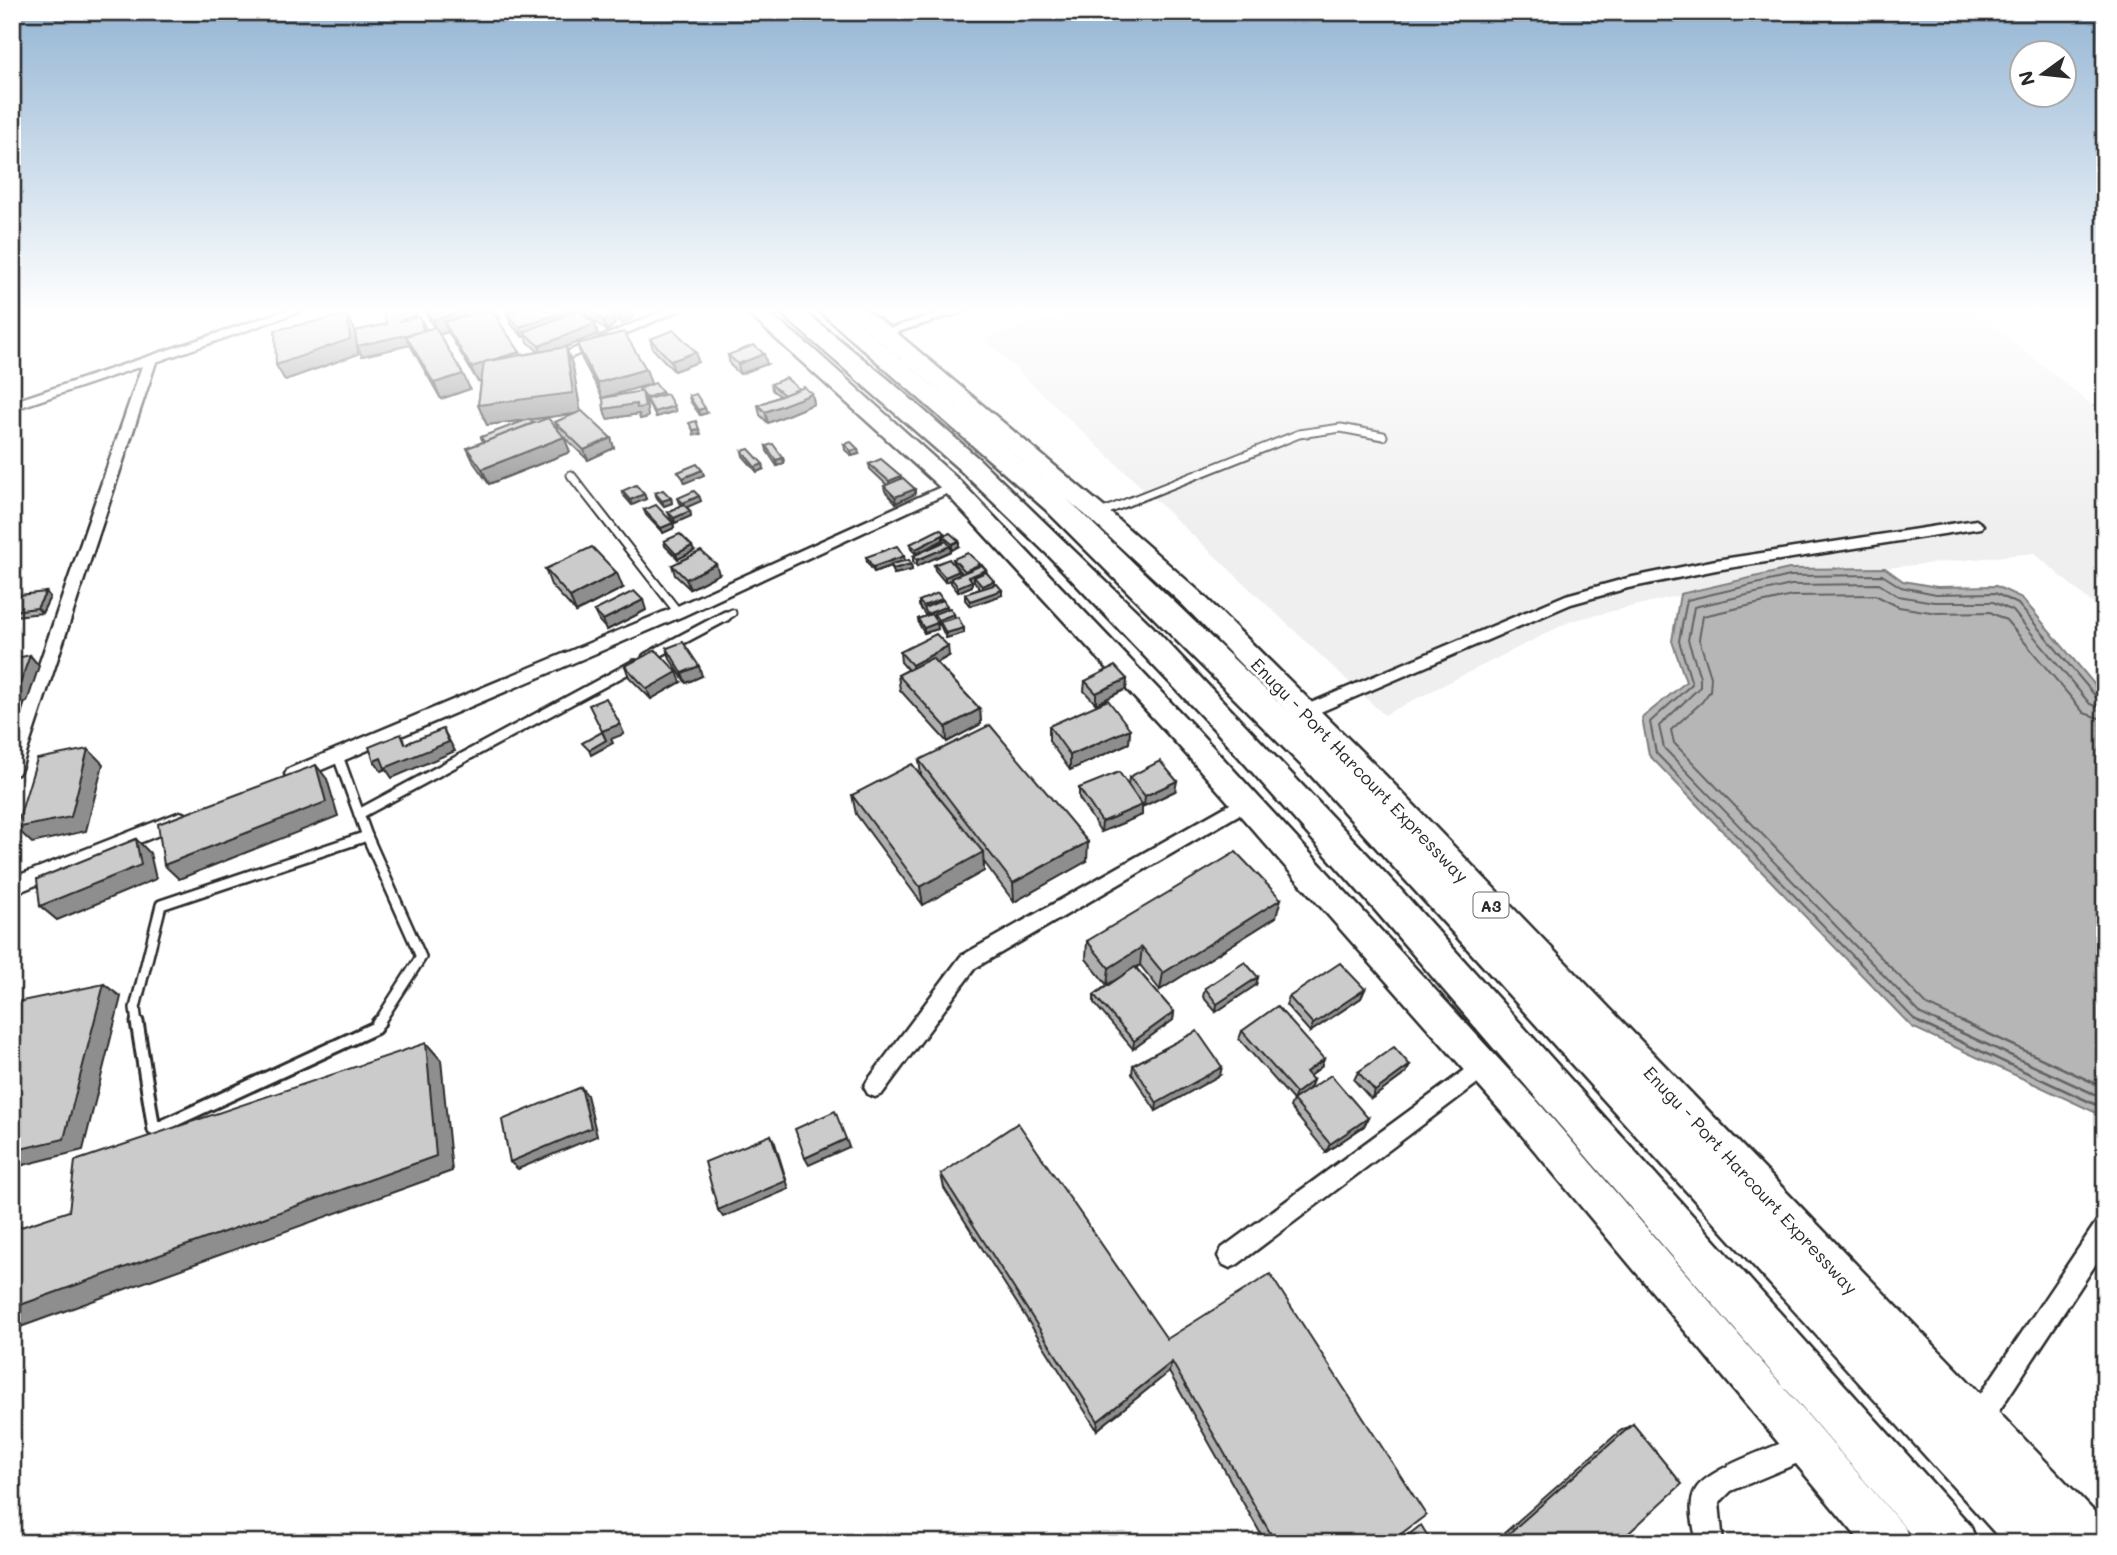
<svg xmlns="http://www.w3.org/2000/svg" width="2117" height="1555" font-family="Mali,sans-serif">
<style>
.built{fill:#efefef}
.water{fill:#b6b6b6;stroke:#7e7e7e;stroke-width:2}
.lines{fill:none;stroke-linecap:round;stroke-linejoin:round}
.shore-far1{stroke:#636363;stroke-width:2}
.shore{stroke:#636363;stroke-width:2.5}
.lane-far2-casing{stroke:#2b2b2b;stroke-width:11}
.lane-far1-casing{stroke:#2b2b2b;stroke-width:14}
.lane-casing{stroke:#2b2b2b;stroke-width:17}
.street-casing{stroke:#2b2b2b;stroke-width:5}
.primary-casing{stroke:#2b2b2b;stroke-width:5}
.highway-casing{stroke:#2b2b2b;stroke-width:5}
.lane-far2{stroke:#fff;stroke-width:7}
.lane-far1{stroke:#fff;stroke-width:9}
.lane{stroke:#fff;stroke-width:11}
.street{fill:#fff;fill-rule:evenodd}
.primary{fill:#fff;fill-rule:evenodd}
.highway{fill:#fff;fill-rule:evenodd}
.wall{fill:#afafaf;stroke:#2b2b2b;stroke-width:2;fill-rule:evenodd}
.shaded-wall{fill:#8e8e8e;stroke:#2b2b2b;stroke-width:2}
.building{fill:#cbcbcb;stroke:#2b2b2b;stroke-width:2}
.labels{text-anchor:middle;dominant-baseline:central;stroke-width:5;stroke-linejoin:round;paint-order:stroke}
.shield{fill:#fff;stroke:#6b6b6b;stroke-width:2}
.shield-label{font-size:16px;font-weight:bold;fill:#2b2b2b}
.street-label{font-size:18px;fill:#2b2b2b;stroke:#fff}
</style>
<rect width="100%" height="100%" fill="#fff"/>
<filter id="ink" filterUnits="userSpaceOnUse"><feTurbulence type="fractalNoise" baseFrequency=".0143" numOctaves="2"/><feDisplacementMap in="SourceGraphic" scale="14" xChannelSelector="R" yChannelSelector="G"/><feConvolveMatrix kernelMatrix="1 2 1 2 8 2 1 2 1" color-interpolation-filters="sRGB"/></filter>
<g filter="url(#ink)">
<!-- built -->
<path class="built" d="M1079,308H1972L2092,405L2105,411V614L2034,553L1885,568L1789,569L1571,621L1384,715L984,339Z"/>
<!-- water -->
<path class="water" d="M1885,568L1903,581L1937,587L1996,586L2022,598L2105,697V1117L1912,1027L1649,755L1642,718L1686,682L1672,641L1680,594L1789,569Z"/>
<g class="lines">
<!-- shore-far1 -->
<g class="shore-far1">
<path d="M1922,1024L1916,1021L1656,753L1650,722L1692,684L1679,641L1687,600L1790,576L1882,575L1901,587L1936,594L1995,593L2018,604L2097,698L2105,701"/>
<path d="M1942,1024L1921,1014L1664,748L1659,726L1700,687V677L1688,640L1694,607L1791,585L1879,584L1898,596L1934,602H1993L2013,611L2090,704L2105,709"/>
<path d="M1967,1024L1927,1005L1674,743L1671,730L1702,702L1710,691L1711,677L1699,639L1703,616L1792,596L1875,595L1899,607L1937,613L1990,612L2006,620L2084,713L2105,720"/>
</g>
<!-- shore -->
<g class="shore">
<path d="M1918,1022L2105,1109"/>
<path d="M1938,1022L2105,1099"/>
<path d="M1963,1022L2105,1088"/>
</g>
<!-- lane-far2 casing -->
<g class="lane-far2-casing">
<g id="lane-far2">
<path d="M571,475L678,612"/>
<path d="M1098,514L1299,434L1341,428L1383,436"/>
<path d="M723,618L732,613"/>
</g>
</g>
<!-- lane-far1 casing -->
<g class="lane-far1-casing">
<g id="lane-far1">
<path d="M647,658L726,616"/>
<path d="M338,756L367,836"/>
<path d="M359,814L635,665"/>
<path d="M367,836L421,957L378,1024"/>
<path d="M137,1024L135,1008L161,905L367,836"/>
</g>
</g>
<!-- lane casing -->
<g class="lane-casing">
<path id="lane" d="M137,1022L154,1130L375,1028L379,1022"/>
</g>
<!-- street casing -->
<g class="street-casing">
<g id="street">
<path d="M293,308H310L156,362L21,769L18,774L12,776V743L142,366L12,410V402Z"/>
<path d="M669,308H685L558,363L554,364L548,360Z"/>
<path d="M956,308H975L884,336L878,332Z"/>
<path d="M952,482L957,483V489L683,616L300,779H288L285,774L288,769L673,608Z"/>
<path d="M1976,520L1983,525L1981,528L1716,570L1628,588L1571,604L1311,716L1305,718L1297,712L1299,708L1566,595L1628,578L1716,560Z"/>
<path d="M1246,795L1252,797L1255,802L1252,807L975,968L882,1094L875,1097L868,1094L864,1087L868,1080L961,956Z"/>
<path d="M180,812L186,814L189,819L186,824L24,890H12V878Z"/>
<path d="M1484,1056L1491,1059L1494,1066L1491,1073L1238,1264L1230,1268L1222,1264L1218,1256L1222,1248Z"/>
<path d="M2105,1218V1250L1987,1429L1978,1433L1969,1429L1965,1420L1969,1411L2097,1221Z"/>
<path d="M1808,1433L1817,1437L1821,1446L1817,1455L1731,1491L1719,1503L1723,1543H1697C1694,1527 1687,1504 1696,1489C1710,1467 1782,1444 1808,1433Z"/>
</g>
</g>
<!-- primary casing -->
<g class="primary-casing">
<g id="primary">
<path d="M742,308H763L812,348L960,481L1199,732L1538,1102L1905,1528L1911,1543H1862L1514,1126L1179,746L944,491Z"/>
<path d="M841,308H862L891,328L1106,509L1201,593L1385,775L2105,1523V1543H2065L1365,791L1183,605L1090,519Z"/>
</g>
</g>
<!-- highway casing -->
<g class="highway-casing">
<g id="highway">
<path d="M775,308H800L888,379L979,459L1152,626L1400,889L1970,1525L1977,1543H1918L1375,910L1214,729L1047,554L960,470Z"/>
<path d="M816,308H841L1065,497L1329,751L2056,1525L2063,1543H2004L1305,769L1045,509Z"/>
</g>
</g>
<!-- lane-far2 -->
<use href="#lane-far2" class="lane-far2"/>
<!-- lane-far1 -->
<use href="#lane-far1" class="lane-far1"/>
<!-- lane -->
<use href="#lane" class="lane"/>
<!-- street -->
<use href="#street" class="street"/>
<!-- primary -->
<use href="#primary" class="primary"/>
<!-- highway -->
<use href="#highway" class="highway"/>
</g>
<!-- wall -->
<g class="wall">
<path d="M423,308H496L500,318L497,319L521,355L539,352L528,342L526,337H523L511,324L507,314L508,313L505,308H572L574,312L598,334L565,347L573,367L580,412L611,438L614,448L588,460L564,437L570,452L489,484L474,463L467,448L483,442L481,437L528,420L487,425L478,405L481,381L478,382L448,332L439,335L470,389L441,399L410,345L362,356L357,346L358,354L285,380L276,365L355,331L420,317L425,330L434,328ZM576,413L555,422L559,431L533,423L530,420Z"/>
<path d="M578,308H629L633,318L622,323L613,317L615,324L607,331Z"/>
<path d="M650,339L696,352L698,362L674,371L653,349Z"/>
<path d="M577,344L646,369L651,384L604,397L640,392L639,389L662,392L663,395L676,411L656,417L648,403L645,399L648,417L640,419L639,414L607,419L604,409L603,398L582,359Z"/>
<path d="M728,355L767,364L740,374L730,365Z"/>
<path d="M771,384L799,389L812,394L814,404L768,423L760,415L758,405L780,396L772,390Z"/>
<path d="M689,396L707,413L700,415L690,401Z"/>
<path d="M844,444L859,454L852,456L845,450Z"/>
<path d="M766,446L783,458L784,463L777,466L767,451Z"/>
<path d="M742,451L763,464L764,469L757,472L743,456Z"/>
<path d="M869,464L901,476V479L915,494L896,503L885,491L884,486L887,485L870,469Z"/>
<path d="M622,491L644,494L646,499L632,505L624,496Z"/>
<path d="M655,493L671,498L672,503L664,506L657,498Z"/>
<path d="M699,496L701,501L687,507L690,511L691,516L675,523L670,517L668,512L682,505L680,503L678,498Z"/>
<path d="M644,510L673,523L674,528L663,533L646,515Z"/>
<path d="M945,535L959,546L952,550L950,548L951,551L917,566L913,562V556L944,542L943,540L916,554L911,549L910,544Z"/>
<path d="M664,541L694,551L678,559L665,546Z"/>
<path d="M866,557L905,561L911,564L912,570L894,574L891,566L874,572L867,562Z"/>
<path d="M953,559L980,564V566L986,570L987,573L1002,595L970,606L965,600V594L980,589L974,581H972V586L958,592L951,583V580L945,582L935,570L934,565L960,574L962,573L954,564Z"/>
<path d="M672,565L719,574L690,589L675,575Z"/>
<path d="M545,569L623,588L576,612L551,585Z"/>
<path d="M46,592L50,597L42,613L15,616L12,613V608Z"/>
<path d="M919,601H942L947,609L954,614L955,618L964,633L946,638L940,625H938L934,620L938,629L924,633L919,624L918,619L926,616L919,606Z"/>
<path d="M646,610L607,630L599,621L594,611Z"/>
<path d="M667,648L702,676L686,683L670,659Z"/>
<path d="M900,652L949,656L937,663L980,709L981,724L947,742L900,690L898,675L908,670L901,662Z"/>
<path d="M625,666L681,682L651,699L629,677Z"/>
<path d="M1127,679L1126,689L1096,704L1084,691L1085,681Z"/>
<path d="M1049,726L1130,729L1129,743L1070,770L1049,741Z"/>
<path d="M919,760L1087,861L1014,902L984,862V871L923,905L856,814L852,795L921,775Z"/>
<path d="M1129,777L1175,791L1144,806L1135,796L1142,805V815L1101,832L1079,798V788L1128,785Z"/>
<path d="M1276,917L1160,990L1140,965L1136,968L1174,1012L1173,1020L1133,1049L1094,1003V995L1107,985L1086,959L1087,941Z"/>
<path d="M1258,977L1256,985L1216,1012L1203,997L1205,988Z"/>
<path d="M1365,989L1361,998L1310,1032L1286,1005L1289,997Z"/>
<path d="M1242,1031L1324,1059L1321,1067L1309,1076L1313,1080L1310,1088L1368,1118L1364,1126L1326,1152L1290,1107L1293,1100L1239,1039Z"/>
<path d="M1133,1065L1220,1075L1156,1111L1132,1074Z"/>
<path d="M1410,1065L1406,1073L1371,1099L1354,1080L1358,1072Z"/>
<path d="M941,1174L1167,1339L1389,1543H1266L1169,1372L1097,1430L944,1188Z"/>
<path d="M1633,1424L1618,1543H1493L1620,1431Z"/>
</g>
<!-- shaded-wall -->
<g class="shaded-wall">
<path d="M476,308H496L500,318L450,332L444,322L448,332L438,335L432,320Z"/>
<path d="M507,308H547L511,318Z"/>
<path d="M630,308L633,318L622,323L619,313Z"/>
<path d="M573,309L576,319L524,332L526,337H523L519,327Z"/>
<path d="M612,314L615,324L607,331L603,321Z"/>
<path d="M347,315L355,330L357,346L420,317L425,327L428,341L406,336L410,345L362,356L357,346L358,354L285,380L276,365Z"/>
<path d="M595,324L598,334L543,356L539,346Z"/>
<path d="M566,347L573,367L581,413L487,425L478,405Z"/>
<path d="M520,352L526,367L478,382L471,367Z"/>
<path d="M696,352L698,362L674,371L671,361Z"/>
<path d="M764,354L767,364L740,374L738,364Z"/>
<path d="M646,369L651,384L602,398L597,383Z"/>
<path d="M463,374L470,389L441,399L434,383Z"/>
<path d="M642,391L646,401L648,417L640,419L639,414L607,419L604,409Z"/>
<path d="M662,392L664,397L647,399L648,403L646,398Z"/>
<path d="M812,394L814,404L768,423L765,412Z"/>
<path d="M674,406L676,411L656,417L654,412Z"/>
<path d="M705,408L707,413L700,415L698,410Z"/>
<path d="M699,429L701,434L694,435L693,430Z"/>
<path d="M564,437L570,452L489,484L482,469Z"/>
<path d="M611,438L614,448L588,460L584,450Z"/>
<path d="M858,449L859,454L852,456L851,451Z"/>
<path d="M783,458L784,463L777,466L776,460Z"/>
<path d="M763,464L764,469L757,472L755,467Z"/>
<path d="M702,470L704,475L685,483L683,478Z"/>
<path d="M901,476V481L889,487V481Z"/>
<path d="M915,489V494L896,503L895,497Z"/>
<path d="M644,494L646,499L632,505L630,500Z"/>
<path d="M699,496L701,501L685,508L683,503Z"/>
<path d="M671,498L672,503L664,506L662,501Z"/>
<path d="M690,511L691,516L675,523L674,518Z"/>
<path d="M673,523L674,528L663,533L661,528Z"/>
<path d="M945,534V538L943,536V540L916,554V549Z"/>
<path d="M959,541V546L952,550V544Z"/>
<path d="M692,546L694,551L678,559L676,554Z"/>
<path d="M950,546L951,551L917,566V560Z"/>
<path d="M904,556L905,561L874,572L873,567Z"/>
<path d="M716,564L719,574L690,589L686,579Z"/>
<path d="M911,564L912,570L894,574L893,569Z"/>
<path d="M986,570L987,575L974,577V581H972V586L958,592V587L969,577Z"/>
<path d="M959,571L960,576L945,582V577Z"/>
<path d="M617,573L623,588L576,612L570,597Z"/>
<path d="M994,581V587L982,592V586Z"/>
<path d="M1002,590V595L970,606V601Z"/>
<path d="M46,592L50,597L42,613L37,608Z"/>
<path d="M643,600L646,610L607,630L603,620Z"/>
<path d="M947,606L948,612L934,614V617L928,619L927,614Z"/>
<path d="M954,614L955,619L940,622V625H938V620Z"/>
<path d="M937,623L938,629L924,633V628Z"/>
<path d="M964,628V633L946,638V633Z"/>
<path d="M948,646L949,656L913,675L912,665Z"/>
<path d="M30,655L39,666L27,702L12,704V693Z"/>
<path d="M699,666L702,676L686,683L682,673Z"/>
<path d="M677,672L681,682L651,699L647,689Z"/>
<path d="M1127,679L1126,689L1096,704V693Z"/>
<path d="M980,709L981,724L947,742L946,727Z"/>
<path d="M620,724L624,734L611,739L613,743L591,755L589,750L606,740L602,731Z"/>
<path d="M443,729L455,751L392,778L386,769L381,771L374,761Z"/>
<path d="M1130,729L1129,743L1070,770V755Z"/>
<path d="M88,749L103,764L86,831L32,843L16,828Z"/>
<path d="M316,765L327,779L338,816L179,879L164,865Z"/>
<path d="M1177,781L1175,791L1144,806L1145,796Z"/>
<path d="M1142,805V815L1101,832L1102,822Z"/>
<path d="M136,839L150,853L156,879L57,920L40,906Z"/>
<path d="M1088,842L1087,861L1014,902L1013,883Z"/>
<path d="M983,852L984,871L923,905L920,887Z"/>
<path d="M1281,899L1276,917L1160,990L1163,973Z"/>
<path d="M12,916L19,921L12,942Z"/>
<path d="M1142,947L1140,965L1107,985L1109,968Z"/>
<path d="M1258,977L1256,985L1216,1012L1217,1004Z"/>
<path d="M104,984L121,997L83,1150L12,1168V1151Z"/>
<path d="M1365,989L1361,998L1310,1032L1313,1024Z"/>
<path d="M1174,1012L1173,1020L1133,1049L1134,1041Z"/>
<path d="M426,1043L441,1060L452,1171L12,1330V1308Z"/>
<path d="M1324,1059L1321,1067L1303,1081L1306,1072Z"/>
<path d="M1410,1065L1406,1073L1371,1099L1375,1091Z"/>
<path d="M1222,1067L1220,1075L1156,1111L1157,1103Z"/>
<path d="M1313,1080L1310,1088L1293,1101L1296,1093Z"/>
<path d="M581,1087L587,1095L597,1136L518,1169L510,1162Z"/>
<path d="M1368,1118L1364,1126L1326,1152L1330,1144Z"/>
<path d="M771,1135L775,1143L789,1189L723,1217L718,1210Z"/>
<path d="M846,1139L849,1147L809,1165L805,1158Z"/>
<path d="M1172,1362L1169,1372L1097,1430L1098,1421Z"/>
</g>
<!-- building -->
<g class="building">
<path d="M380,308H414L417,315L399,321L420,317L423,331L357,346L355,331L387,324Z"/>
<path d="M425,308H476L432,320Z"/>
<path d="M524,308H572L573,309L519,327L507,314Z"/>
<path d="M587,308H605L612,314L603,321Z"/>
<path d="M611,308H630L619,313Z"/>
<path d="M490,309L520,352L495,359L484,362V363L471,367L444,322Z"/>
<path d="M579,310L595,324L539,346L524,332Z"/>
<path d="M347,315L350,339L276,365L275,330Z"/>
<path d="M435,327L463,374L434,383L406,336Z"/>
<path d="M674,330L696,352L671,361L650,339Z"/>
<path d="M624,332L646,369L597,383L577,344Z"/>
<path d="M754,345L764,354L738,364L728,355Z"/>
<path d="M566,347L573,393L478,405L484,362Z"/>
<path d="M786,378L799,389L784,395L771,384Z"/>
<path d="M655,383L662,392L646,398L642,391H641L639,389Z"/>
<path d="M804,387L812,394L765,412L758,405Z"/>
<path d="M642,391L645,407L637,408L636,404L604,409L603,398Z"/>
<path d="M667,394L674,406L654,412L647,399Z"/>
<path d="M696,394L705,408L698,410L689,396Z"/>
<path d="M582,411L611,438L584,450L555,422Z"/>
<path d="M548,418L564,437L482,469L467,448Z"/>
<path d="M529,419L533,423L484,442L481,437Z"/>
<path d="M696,421L699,429L693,430L689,423Z"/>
<path d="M851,442L858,449L851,451L844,444Z"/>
<path d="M773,444L783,458L776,460L766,446Z"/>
<path d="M749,449L763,464L755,467L742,451Z"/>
<path d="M881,459L901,476L889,481L869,464Z"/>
<path d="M697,464L702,470L683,478L678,472Z"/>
<path d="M903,478L915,489L895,497L884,486Z"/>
<path d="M636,485L644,494L630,500L622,491Z"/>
<path d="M663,490L671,498L662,501L655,493Z"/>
<path d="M694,491L699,496L683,503L678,498Z"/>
<path d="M656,505L673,523L661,528L644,510Z"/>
<path d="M684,505L690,511L674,518L668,512Z"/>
<path d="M940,529L945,534L916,549L910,544Z"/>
<path d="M950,533L959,541L952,544L943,536Z"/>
<path d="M680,534L692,546L676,554L664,541Z"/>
<path d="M946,541L950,546L917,560L913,556Z"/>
<path d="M897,546L904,556L873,567L866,557Z"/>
<path d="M592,547L617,573L570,597L545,569Z"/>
<path d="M701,551L716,564L686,579L672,565Z"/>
<path d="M968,553L980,564L965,571L953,559Z"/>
<path d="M949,559L959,571L945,577L934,565Z"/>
<path d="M909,560L911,564L893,569L891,564Z"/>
<path d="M982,565L986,570L969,577L972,581L958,587L951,578Z"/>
<path d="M986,572L994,581L982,586L974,577Z"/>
<path d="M997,584L1002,590L970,601L965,594Z"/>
<path d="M634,591L643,600L603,620L594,611Z"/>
<path d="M46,592L37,608L12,611V608L19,595Z"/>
<path d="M938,593L942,599L923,606L919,601Z"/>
<path d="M943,600L947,606L927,614L924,608Z"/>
<path d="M950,608L954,614L938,620L934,614Z"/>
<path d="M931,614L937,623L924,628L918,619Z"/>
<path d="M958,617L964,628L946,633L940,622Z"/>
<path d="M936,634L948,646L912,665L900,652Z"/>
<path d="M683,642L699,666L682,673L667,648Z"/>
<path d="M656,650L677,672L647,689L625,666Z"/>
<path d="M30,655L17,692L12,693V659Z"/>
<path d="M932,658L980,709L946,727L898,675Z"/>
<path d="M1115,666L1127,679L1096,693L1085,681Z"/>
<path d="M606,698L620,724L602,731L589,705Z"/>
<path d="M1108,700L1130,729L1070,755L1049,726Z"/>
<path d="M990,725L1088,842L1013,883L919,760Z"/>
<path d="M443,729L449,742L385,768L381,758L374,761L369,747L401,734L405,744Z"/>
<path d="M602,732L606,740L589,750L582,743Z"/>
<path d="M88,749L71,817L16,828L37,759Z"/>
<path d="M1160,761L1177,781L1145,796L1129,777Z"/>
<path d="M912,764L983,852L920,887L852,795Z"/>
<path d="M316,765L326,802L164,865L158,824Z"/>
<path d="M1119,772L1142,805L1102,822L1079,788Z"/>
<path d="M136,839L141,865L40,906L37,879Z"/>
<path d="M1236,852L1281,899L1163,973L1142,947L1109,968L1087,941Z"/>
<path d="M1245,962L1258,977L1217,1004L1205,988Z"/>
<path d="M1340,963L1365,989L1313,1024L1289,997Z"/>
<path d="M1135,967L1174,1012L1134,1041L1094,995Z"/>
<path d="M104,984L64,1139L12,1151V1003Z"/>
<path d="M1277,1006L1324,1059L1306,1072L1313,1080L1296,1093L1242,1031Z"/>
<path d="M1197,1031L1222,1067L1157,1103L1133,1065Z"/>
<path d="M426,1043L436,1156L12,1308V1230L69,1211L75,1161Z"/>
<path d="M1394,1047L1410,1065L1375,1091L1358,1072Z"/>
<path d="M1331,1075L1368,1118L1330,1144L1293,1100Z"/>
<path d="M581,1087L591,1128L510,1162L502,1120Z"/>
<path d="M835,1111L846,1139L805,1158L795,1129Z"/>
<path d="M1018,1123L1167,1339L1270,1274L1426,1515L1389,1543H1276L1172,1362L1098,1421L941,1174Z"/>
<path d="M771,1135L786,1181L718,1210L705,1162Z"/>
<path d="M1633,1424L1682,1484L1618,1543H1498Z"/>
<path d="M1421,1525L1432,1543H1398Z"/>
</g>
</g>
<!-- sky -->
<linearGradient id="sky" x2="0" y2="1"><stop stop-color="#94b5d4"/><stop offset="0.59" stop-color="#fff"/><stop offset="1" stop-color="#fff" stop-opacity="0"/></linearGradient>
<rect width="2117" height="526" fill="url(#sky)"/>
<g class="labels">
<!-- shield labels -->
<rect class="shield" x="1473.5" y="892.5" width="35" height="25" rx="5"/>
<g class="shield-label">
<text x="1491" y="905">A3</text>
</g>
<!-- street labels -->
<g class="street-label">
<text transform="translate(1360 770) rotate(46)">Enugu - Port Harcourt Expressway</text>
<text transform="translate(1751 1180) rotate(47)">Enugu - Port Harcourt Expressway</text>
</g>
</g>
<!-- margin -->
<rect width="2117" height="1555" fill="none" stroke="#fff" stroke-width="42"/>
<rect x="21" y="21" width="2075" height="1513" fill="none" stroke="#2b2b2b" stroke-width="2.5" filter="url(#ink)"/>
<!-- north arrow -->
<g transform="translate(2043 74) rotate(255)"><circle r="33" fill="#ffffff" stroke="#aaaaaa" stroke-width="2"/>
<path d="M0-5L12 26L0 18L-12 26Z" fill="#2b2b2b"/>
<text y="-10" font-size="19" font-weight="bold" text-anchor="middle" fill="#2b2b2b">N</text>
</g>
</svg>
